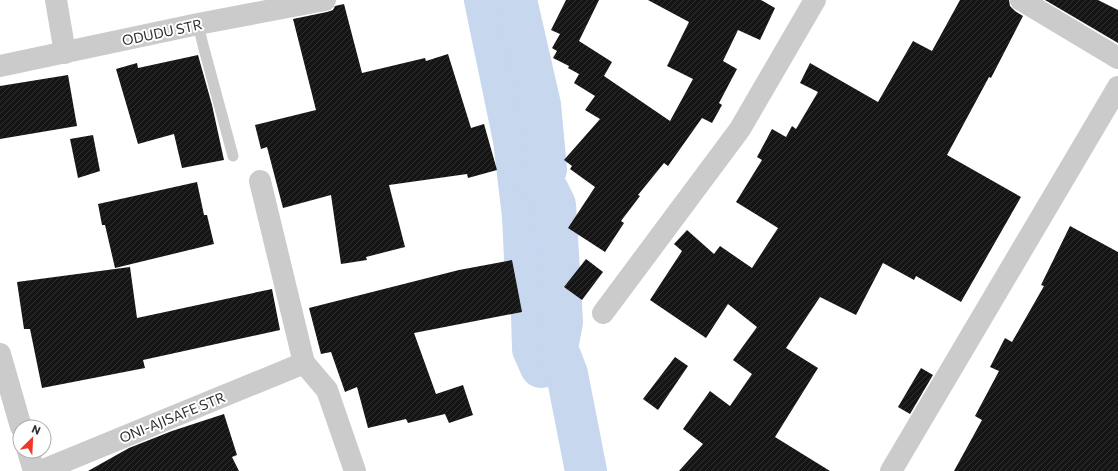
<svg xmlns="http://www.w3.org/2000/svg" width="1118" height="471" font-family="Commissioner,sans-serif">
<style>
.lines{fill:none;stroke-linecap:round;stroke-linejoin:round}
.river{stroke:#c6d7ee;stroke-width:42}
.building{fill:url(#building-hatch)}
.lane{stroke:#cbcbcb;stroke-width:11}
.street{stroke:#cbcbcb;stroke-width:22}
.labels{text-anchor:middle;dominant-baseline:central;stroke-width:4;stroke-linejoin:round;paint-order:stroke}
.street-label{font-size:14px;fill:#2e2e2e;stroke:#fff}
</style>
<defs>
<pattern id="building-hatch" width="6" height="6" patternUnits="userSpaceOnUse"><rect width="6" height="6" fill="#151515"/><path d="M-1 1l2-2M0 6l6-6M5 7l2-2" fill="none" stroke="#2f2f2f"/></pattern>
</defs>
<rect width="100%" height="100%" fill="#fff"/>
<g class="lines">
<!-- river -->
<g class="river">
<path d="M485,0L514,140L523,216L525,258L532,314L533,349L541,367"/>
<path d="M516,0L540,105L546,169L538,180L548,191L555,205L562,322L557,348L567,374L586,471"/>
</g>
</g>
<!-- building -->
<g class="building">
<path d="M566,0H599L579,41L612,62L604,76L670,121L693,79L667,66L689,22L648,0H761L775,8L760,40L738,30L723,61L737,69L719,103L722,105L712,123L702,118L668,166L664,163L638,195L640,196L621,221L624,223L605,252L568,228L595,187L570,169L572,166L564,160L600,119L585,110L595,96L574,83L579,74L568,68L569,66L553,58L557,51L552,48L560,34L551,30Z"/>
<path d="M960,0H1009L1010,6L1015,11L1023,16L991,78L989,77L947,155L1021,197L961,302L916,276L914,280L883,263L856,315L820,297L786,348L818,368L775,437L830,471H679L703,444L683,429L710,391L730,406L752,374L733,360L757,327L728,304L706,338L650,300L682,251L674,244L687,230L714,254L720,246L752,268L778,228L736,202L762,160L757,157L772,129L786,137L792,126L796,129L818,92L800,83L810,63L878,102L913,41L932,51Z"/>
<path d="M1045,0H1098L1118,10V43Z"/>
<path d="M344,4L362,73L425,58L426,61L448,54L471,128L484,124L497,170L468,178L467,174L389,185L405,247L366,257L367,260L341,264L331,195L283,208L267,147L261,149L255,125L316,110L293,19L327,12L333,10L335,6Z"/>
<path d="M198,55L212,105L224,160L182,168L174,134L138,144L116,69L137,63L138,68Z"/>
<path d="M68,75L77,126L0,139V86Z"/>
<path d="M93,135L100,171L78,178L70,139Z"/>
<path d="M197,182L204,215H207L214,244L115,268L105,225H102L98,204Z"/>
<path d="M1070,226L1118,252V471H954L982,420L975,416L999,371L990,367L1005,338L1012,342L1044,286L1041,285Z"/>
<path d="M586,259L603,272L582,300L564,287Z"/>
<path d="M512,260L522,312L414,333L436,394L463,385L473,415L449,423L445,414L408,423L406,419L368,428L357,387L345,392L331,352L321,354L309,308L459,270Z"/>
<path d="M130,267L137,318L272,289L280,330L143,360L145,368L42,388L30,329H24L17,282Z"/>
<path d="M675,357L688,366L658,410L643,399Z"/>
<path d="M921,368L933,375L910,414L898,407Z"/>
<path d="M224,414L237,455L232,457L239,471H88L129,448L172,431Z"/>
</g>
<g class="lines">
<!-- lane -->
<path class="lane" d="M198,24L203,45L233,156"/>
<!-- street -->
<g class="street">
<path d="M56,0L65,53"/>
<path d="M1021,0L1118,58"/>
<path d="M0,66L198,24L325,0"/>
<path d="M260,181L304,363L327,390L355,471"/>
<path d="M603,313L740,129L815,0"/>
<path d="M0,354L21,427"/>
<path d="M28,451L34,471"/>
<path d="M41,471L304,363"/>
<path d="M891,471L1118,87"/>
</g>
</g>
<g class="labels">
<!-- street labels -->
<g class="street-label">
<text transform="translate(162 32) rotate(-12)">ODUDU STR</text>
<text transform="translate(172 417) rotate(-22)">ONI-AJISAFE STR</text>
</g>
</g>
<!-- north arrow -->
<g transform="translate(32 439) rotate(24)"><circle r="19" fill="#ffffff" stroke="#ababab"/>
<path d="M0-3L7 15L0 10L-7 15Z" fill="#f03825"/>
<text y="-6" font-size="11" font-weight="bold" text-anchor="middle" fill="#2e2e2e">N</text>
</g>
</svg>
